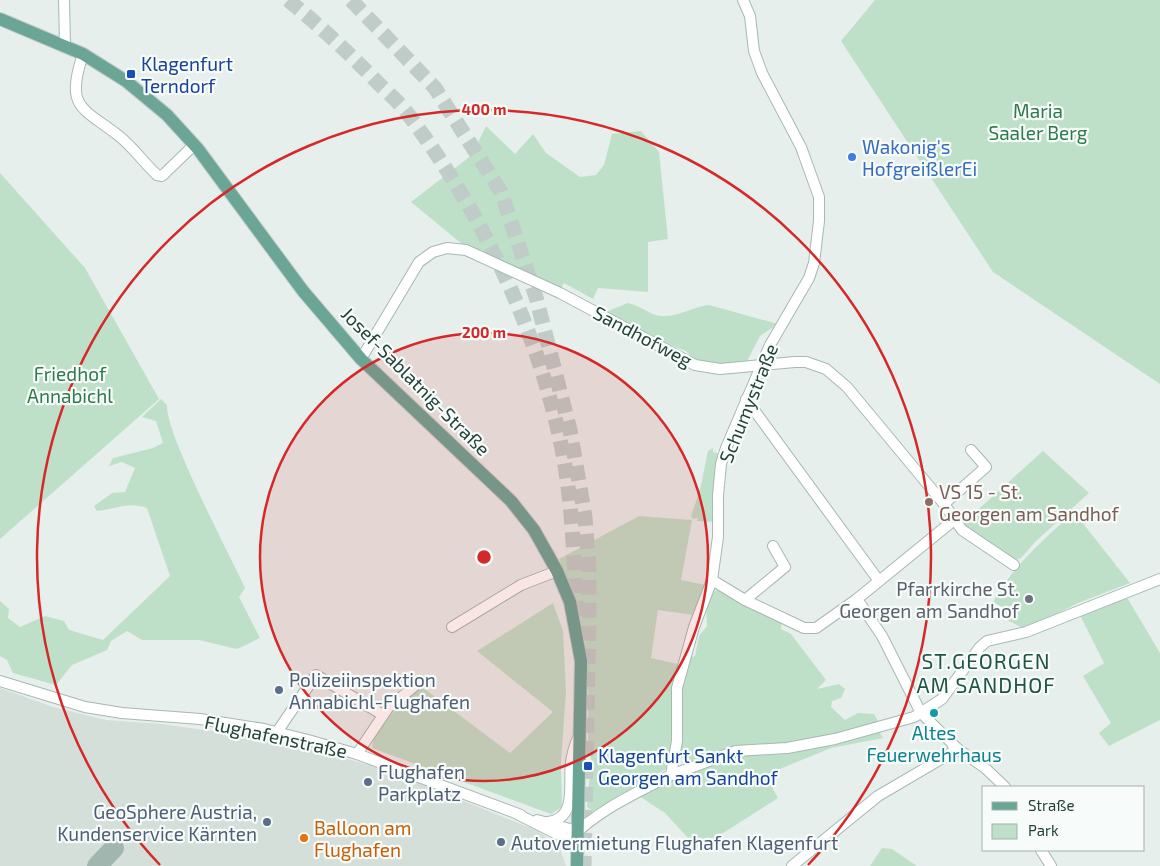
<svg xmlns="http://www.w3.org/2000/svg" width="1160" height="866" font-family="'Exo 2',sans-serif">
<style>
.built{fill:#d4dfda}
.green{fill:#bfe0c8}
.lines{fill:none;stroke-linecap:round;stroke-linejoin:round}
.taxiway{stroke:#a2b6b0;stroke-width:20}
.highway-tunnel{stroke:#bfccc8;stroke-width:15;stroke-dasharray:15 8;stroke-linecap:butt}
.minor-casing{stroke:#a8b8b2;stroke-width:12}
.major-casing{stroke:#c2cac8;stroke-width:14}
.minor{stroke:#fff;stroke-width:10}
.major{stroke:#6aa596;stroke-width:12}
.ring{fill:none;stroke:#d62828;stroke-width:2.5}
.transit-dot{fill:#1a4fb4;stroke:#f7fbf9;stroke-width:2}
.shop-dot{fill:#3f7fe0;stroke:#f7fbf9;stroke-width:2}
.education-dot{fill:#8d6e63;stroke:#f7fbf9;stroke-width:2}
.worship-dot{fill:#6b7280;stroke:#f7fbf9;stroke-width:2}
.service-dot{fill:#5c6f8a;stroke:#f7fbf9;stroke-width:2}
.culture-dot{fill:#0f9aa8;stroke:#f7fbf9;stroke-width:2}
.food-dot{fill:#e8710a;stroke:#f7fbf9;stroke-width:2}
.labels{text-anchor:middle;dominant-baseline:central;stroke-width:4.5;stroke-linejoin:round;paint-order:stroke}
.transit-label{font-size:19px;fill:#164399;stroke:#f7fbf9;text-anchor:start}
.park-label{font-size:19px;fill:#2d7a4b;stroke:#f7fbf9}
.shop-label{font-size:19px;fill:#366cbe;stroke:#f7fbf9;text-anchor:start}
.street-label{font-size:19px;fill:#24423a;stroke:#f7fbf9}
.education-label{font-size:19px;fill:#785e54;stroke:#f7fbf9;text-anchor:start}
.worship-label{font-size:19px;fill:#5b616d;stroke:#f7fbf9;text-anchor:end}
.service-label{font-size:19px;fill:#4e5e75;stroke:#f7fbf9;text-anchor:start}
.culture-label{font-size:19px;fill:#0d838f;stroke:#f7fbf9}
.food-label{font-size:19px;fill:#c56008;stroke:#f7fbf9;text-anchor:start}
.quarter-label{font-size:21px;letter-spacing:1px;fill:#1f5548;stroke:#f7fbf9}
.centre{fill:#d62828;stroke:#f7fbf9;stroke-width:2.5}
.ring-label{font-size:15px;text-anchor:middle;font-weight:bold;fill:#d62828;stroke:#f7fbf9;stroke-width:4.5;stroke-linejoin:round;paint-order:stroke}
</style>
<rect width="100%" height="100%" fill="#e6efeb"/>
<!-- built -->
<path class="built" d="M0,688L53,707L106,720L161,724L283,741L387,770L538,831L559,846L566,866H0Z"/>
<!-- green -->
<g class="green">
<path d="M875,0H1160V384L993,272L841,41Z"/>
<path d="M486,126L515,154L533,134L546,153L580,177L596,175L604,165L612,134L641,131L659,152L668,239L648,242V292L598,288L593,299L564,283L561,288L462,244L411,202L472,155Z"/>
<path d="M0,173L85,268L159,399L0,539Z"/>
<path d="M628,303C640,305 651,316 662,316C679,317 692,307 709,305L778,324L760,336L746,363L717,365L692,358L686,351L660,341L606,312Z"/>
<path d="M161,399L167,405C165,433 230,555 245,588L239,597L260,638L237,649L199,640H142L127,631L111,641L107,650L72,665L56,685L13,673L7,660L0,656V601L9,609L8,618L20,627L45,616L64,621L69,630L103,640L170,576L147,508C128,501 116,509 97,511L94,506L112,493L125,492L135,468L122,462L109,466L113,458L153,448L163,443L156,421L142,417Z"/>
<path d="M713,448V452L722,454L716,522L697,521L698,518L693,519L691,516L700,490L708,451Z"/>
<path d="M1043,451L1089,493L1035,542L1021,558L1013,561L961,525Z"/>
<path d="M1074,512L1130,583L1078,603L1025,629L1003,618L1007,610L993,602C1013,566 1044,539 1074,512Z"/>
<path d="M639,516L692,520L681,580L706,585L693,615L658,610L651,658L678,664C664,701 683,738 666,769L595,812L587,807L591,759L588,747V679L585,641L578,609L559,559Z"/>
<path d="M717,590L782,621L781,629L791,634L826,680L817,689L839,684L845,689L841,698L832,701L831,707L845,720L858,713L874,714L879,723L834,735L784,744L730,747L690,762L680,756L679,702L689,658L695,656L699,636L707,626C707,613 703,597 717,590Z"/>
<path d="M1126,596L1160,653V720L1109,746L1099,733L1111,723L1083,676L1104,663L1079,613Z"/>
<path d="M553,603L563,631L566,691L561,762L562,807L551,814L372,748C373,726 406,700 422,687L510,753L553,712L477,651Z"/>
<path d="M879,731L883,738L831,748L765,775L778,798L698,849L665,813L639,796L686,774L730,756L788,754Z"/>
<path d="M882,848L892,849L917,866H870Z"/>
</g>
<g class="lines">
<!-- taxiway -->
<path class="taxiway" d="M97,866L114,848"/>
<!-- highway-tunnel -->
<g class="highway-tunnel">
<path d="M288,0C320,26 348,52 377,82C387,92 400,103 408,114C482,213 538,329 562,449C573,505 574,563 577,619"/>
<path d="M351,0L435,88L501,192L536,297L570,430L585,517L589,568V620L584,866"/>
</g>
<!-- minor casing -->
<g class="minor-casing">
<g id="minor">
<path d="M64,0L65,45"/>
<path d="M83,54C65,109 82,107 119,136C133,147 144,163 157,175L162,176L194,145"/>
<path d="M361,359L419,262L433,252L447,248L466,250L560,293L695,365L720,369L795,362H806L826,369L847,387L944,504L962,530L1014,565"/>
<path d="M746,399L879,581"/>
<path d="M944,504L986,467L971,450"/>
<path d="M712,580L745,600L804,628H816L857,599L954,520"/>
<path d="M857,599L882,636L921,713L958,749"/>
<path d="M745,600L785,567L773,546"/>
<path d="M452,627L521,585L557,571"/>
<path d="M0,681L85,707L122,713L200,719L264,729L308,740L357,754L521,815"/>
<path d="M277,732L316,675L383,715"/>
<path d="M953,746L984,767L1005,787"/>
<path d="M357,754L388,708L417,684"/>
<path d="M671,775L736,751L787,748L835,739L914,717L942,699L980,647L987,641L1026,632L1160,579"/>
<path d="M517,814L569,840C596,811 636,793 671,775L677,741V688L694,627L712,580L718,537V495L721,464L726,448L770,345L809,278L814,263L819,221V197L801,147L762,73L754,51L750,16L743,0"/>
<path d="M537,820L577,831"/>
<path d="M548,822C578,818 568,784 571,763C572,755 574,747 577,740"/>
<path d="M1041,850L1051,866"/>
<path d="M792,866L878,796L958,749"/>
</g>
</g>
<!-- major casing -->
<g class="major-casing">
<path id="major" d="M0,19L83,54L126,81L167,115L198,149L303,291L361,359L511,501L534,530L557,571L570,602L581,661L577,866"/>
</g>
<!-- minor -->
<use href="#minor" class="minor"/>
<!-- major -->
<use href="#major" class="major"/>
</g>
<!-- distance rings -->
<circle cx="484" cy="557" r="224" fill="#d62828" fill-opacity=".12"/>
<g class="ring">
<circle cx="484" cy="557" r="224"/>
<path d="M160 865A447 447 0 1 1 808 865"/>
</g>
<!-- markers -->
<g class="transit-dot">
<rect x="126" y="69" width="10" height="10" rx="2.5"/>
<rect x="583" y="761" width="10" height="10" rx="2.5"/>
</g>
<circle class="shop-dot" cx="852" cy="157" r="5"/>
<circle class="education-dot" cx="929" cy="502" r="5"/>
<circle class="worship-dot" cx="1029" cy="599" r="5"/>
<g class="service-dot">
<circle cx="279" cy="690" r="5"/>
<circle cx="368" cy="782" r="5"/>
<circle cx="267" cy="822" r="5"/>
<circle cx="501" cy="842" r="5"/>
</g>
<circle class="culture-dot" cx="934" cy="713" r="5"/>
<circle class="food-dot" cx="304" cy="838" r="5"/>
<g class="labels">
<!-- transit labels -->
<g class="transit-label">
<text x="141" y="63">Klagenfurt<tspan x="141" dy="22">Terndorf</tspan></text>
<text x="598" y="755">Klagenfurt Sankt<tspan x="598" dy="22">Georgen am Sandhof</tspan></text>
</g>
<!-- park labels -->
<g class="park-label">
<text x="1038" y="110">Maria<tspan x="1038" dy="22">Saaler Berg</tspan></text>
<text x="70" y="373">Friedhof<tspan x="70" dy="22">Annabichl</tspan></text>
</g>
<!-- shop labels -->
<g class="shop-label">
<text x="862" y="146">Wakonig's<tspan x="862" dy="22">HofgreißlerEi</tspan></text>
</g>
<!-- street labels -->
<g class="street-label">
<text transform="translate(643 336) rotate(28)">Sandhofweg</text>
<text transform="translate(416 381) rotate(45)">Josef-Sablatnig-Straße</text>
<text transform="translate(748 403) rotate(-68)">Schumystraße</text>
<text transform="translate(276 736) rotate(12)">Flughafenstraße</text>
</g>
<!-- education labels -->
<g class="education-label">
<text x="939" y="491">VS 15 - St.<tspan x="939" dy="22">Georgen am Sandhof</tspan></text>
</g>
<!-- worship labels -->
<g class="worship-label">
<text x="1019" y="588">Pfarrkirche St.<tspan x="1019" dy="22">Georgen am Sandhof</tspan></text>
</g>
<!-- service labels -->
<g class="service-label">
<text x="289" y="679">Polizeiinspektion<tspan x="289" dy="22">Annabichl-Flughafen</tspan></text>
<text x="378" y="771">Flughafen<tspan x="378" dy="22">Parkplatz</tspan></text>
<text x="257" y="811" text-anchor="end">GeoSphere Austria,<tspan x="257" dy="22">Kundenservice Kärnten</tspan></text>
<text x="511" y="842">Autovermietung Flughafen Klagenfurt</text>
</g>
<!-- culture labels -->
<g class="culture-label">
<text x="934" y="732">Altes<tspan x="934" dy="22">Feuerwehrhaus</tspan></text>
</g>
<!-- food labels -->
<g class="food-label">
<text x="314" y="827">Balloon am<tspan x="314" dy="22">Flughafen</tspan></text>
</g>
<!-- quarter labels -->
<g class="quarter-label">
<text x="986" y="660">ST.GEORGEN<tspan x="986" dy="24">AM SANDHOF</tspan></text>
</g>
</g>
<circle cx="484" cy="557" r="8" class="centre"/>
<g class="ring-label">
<text x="484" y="115">400 m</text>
<text x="484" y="338">200 m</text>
</g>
<!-- legend -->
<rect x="982" y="786" width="162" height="65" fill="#f7fbf9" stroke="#a3b1ad"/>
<rect x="992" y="802" width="25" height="8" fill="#6aa596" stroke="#a3b1ad"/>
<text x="1028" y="811" font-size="15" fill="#24423a">Straße</text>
<rect x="992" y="824" width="25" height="15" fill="#bfe0c8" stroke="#a3b1ad"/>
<text x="1028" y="836" font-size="15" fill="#24423a">Park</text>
</svg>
